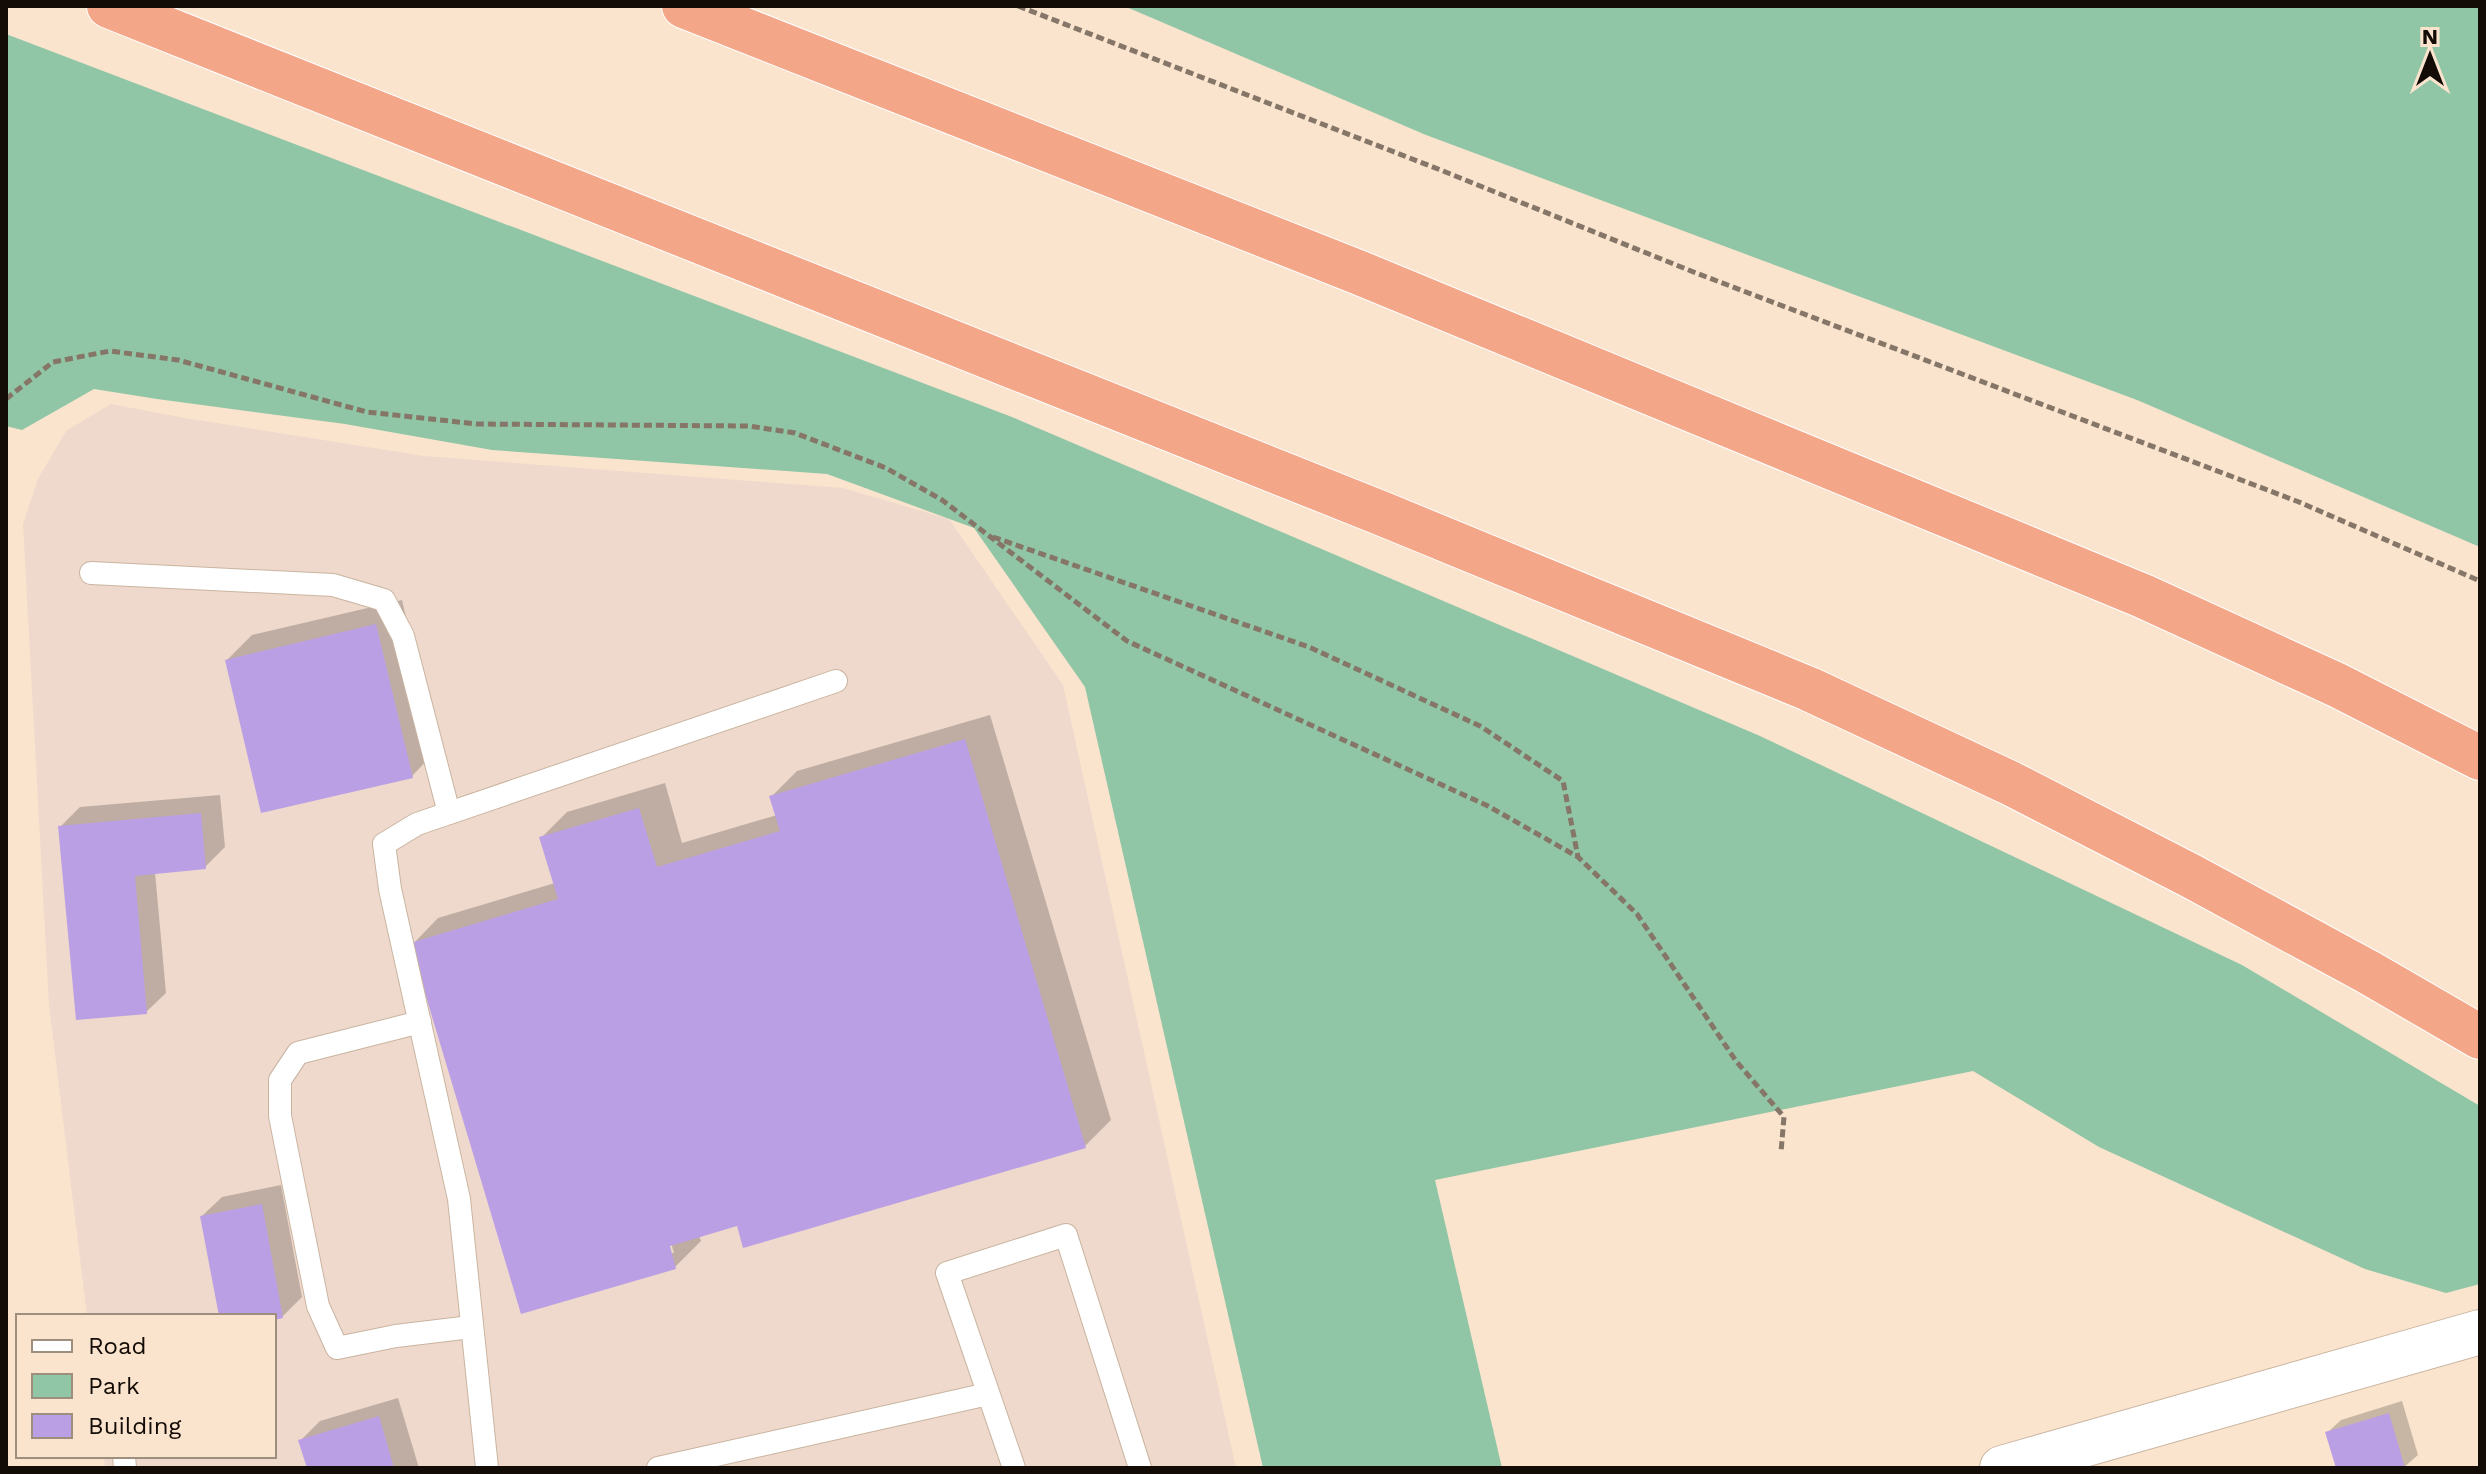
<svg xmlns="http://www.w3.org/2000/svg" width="2486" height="1474" font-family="'Work Sans',sans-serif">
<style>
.industrial{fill:#efd9cc}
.green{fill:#90c6a6}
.shadow{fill:#0003;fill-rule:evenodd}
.building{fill:#bb9fe5}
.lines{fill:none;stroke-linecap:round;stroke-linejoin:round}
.service-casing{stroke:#c9b4a0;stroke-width:24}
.tertiary-casing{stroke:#c9b4a0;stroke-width:46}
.motorway-casing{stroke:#fff;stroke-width:46}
.path{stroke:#857668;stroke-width:5;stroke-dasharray:8 4;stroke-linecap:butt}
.service{stroke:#fff;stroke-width:22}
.tertiary{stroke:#fff;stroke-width:44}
.motorway{stroke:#f3a788;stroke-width:44}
</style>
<rect width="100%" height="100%" fill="#fae4ce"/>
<!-- industrial -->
<path class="industrial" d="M111,404L185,418L424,456L843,488L949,519L1063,685L1236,1468H105L104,1456H274V1316H87L49,1005L23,524L38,479L66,431Z"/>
<!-- green -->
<g class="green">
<path d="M1124,6H2480V547L2137,400L1426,135Z"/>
<path d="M6,34L1012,417L1760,736L2242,965L2480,1106V1284L2446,1293L2365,1269L2099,1147L1973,1071L1435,1180L1502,1468H1263L1085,687L974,528L827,474L492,450L345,424L157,399L94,389L22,430L6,426Z"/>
</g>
<!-- shadow -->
<g class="shadow">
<path d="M402,600L437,750L412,776L227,660L252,635Z"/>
<path d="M990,715L1111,1120L1085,1146L738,1224L699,1235L701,1241L675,1267L413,944L438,918L555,883L541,838L567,812L665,783L682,843L777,815L771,797L797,771ZM669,1236L674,1253H670Z"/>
<path d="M220,795L225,847L205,867L155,872L166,993L146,1012L60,827L80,807Z"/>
<path d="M281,1185L302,1297L282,1317L221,1316L202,1216L222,1197Z"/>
<path d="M398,1398L419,1468H309L300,1441L320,1421Z"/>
<path d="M2402,1401L2418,1455L2403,1468H2338L2327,1433L2341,1420Z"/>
</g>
<!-- building -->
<g class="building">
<path d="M376,624L413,778L261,813L225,660Z"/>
<path d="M965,739L1086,1148L743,1248L737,1226L670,1246L676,1269L521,1314L410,943L558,899L539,837L639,808L657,867L780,831L769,796Z"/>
<path d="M201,813L206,869L135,876L147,1014L76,1020L58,826Z"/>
<path d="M262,1204L283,1318L274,1320V1316H219L200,1216Z"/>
<path d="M2389,1413L2405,1468H2336L2325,1432Z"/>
<path d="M379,1416L394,1468H307L298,1440Z"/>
</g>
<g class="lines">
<!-- service casing -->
<g class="service-casing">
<g id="service">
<path d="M91,573L333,585L384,600L403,636L449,813"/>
<path d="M420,1022L298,1053L280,1080V1116L318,1306L337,1348L396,1336L471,1327"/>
<path d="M124,1456L125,1468"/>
<path d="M487,1468L459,1199L390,889L384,844L417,824L836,681"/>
<path d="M658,1468L988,1394"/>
<path d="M1014,1468L947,1273L1066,1235L1140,1468"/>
</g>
</g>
<!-- tertiary casing -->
<g class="tertiary-casing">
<path id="tertiary" d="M2002,1468L2480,1332"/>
</g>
<!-- motorway casing -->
<g class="motorway-casing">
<g id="motorway">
<path d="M109,6L1383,514L1809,689L2010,783L2191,876L2368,972L2480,1037"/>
<path d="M684,6L1360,273L2143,596L2337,685L2480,758"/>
</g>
</g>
<!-- path -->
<g class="path">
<path d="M1018,6L1438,169L1696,273L2299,502L2480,581"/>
<path d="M6,399L53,362L110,351L178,360L367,412L477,424L749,426L795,433L886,468L942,500L1127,641L1488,806L1578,857L1637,914L1736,1061L1784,1117L1781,1152"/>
<path d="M993,537L1309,647L1480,726L1563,781L1578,857"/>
</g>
<!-- service -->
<use href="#service" class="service"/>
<!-- tertiary -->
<use href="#tertiary" class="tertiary"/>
<!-- motorway -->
<use href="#motorway" class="motorway"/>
</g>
<!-- border -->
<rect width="2486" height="1474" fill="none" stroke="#130c06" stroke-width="16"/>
<!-- legend -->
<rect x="16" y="1314" width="260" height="144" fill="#fae4ce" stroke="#9e8e7e" stroke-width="2"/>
<rect x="32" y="1340" width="40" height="12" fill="#ffffff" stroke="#9e8e7e" stroke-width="2"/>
<text x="88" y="1354" font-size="24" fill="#130c06">Road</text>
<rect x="32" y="1374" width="40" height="24" fill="#90c6a6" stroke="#9e8e7e" stroke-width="2"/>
<text x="88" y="1394" font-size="24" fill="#130c06">Park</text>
<rect x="32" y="1414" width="40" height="24" fill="#bb9fe5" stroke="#9e8e7e" stroke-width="2"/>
<text x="88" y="1434" font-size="24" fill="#130c06">Building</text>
<!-- north arrow -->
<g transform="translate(2430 56)" stroke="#fae4ce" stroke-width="6" paint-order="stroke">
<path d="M0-6L14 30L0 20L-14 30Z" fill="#130c06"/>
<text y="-12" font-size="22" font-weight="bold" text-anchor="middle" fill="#130c06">N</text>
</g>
</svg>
